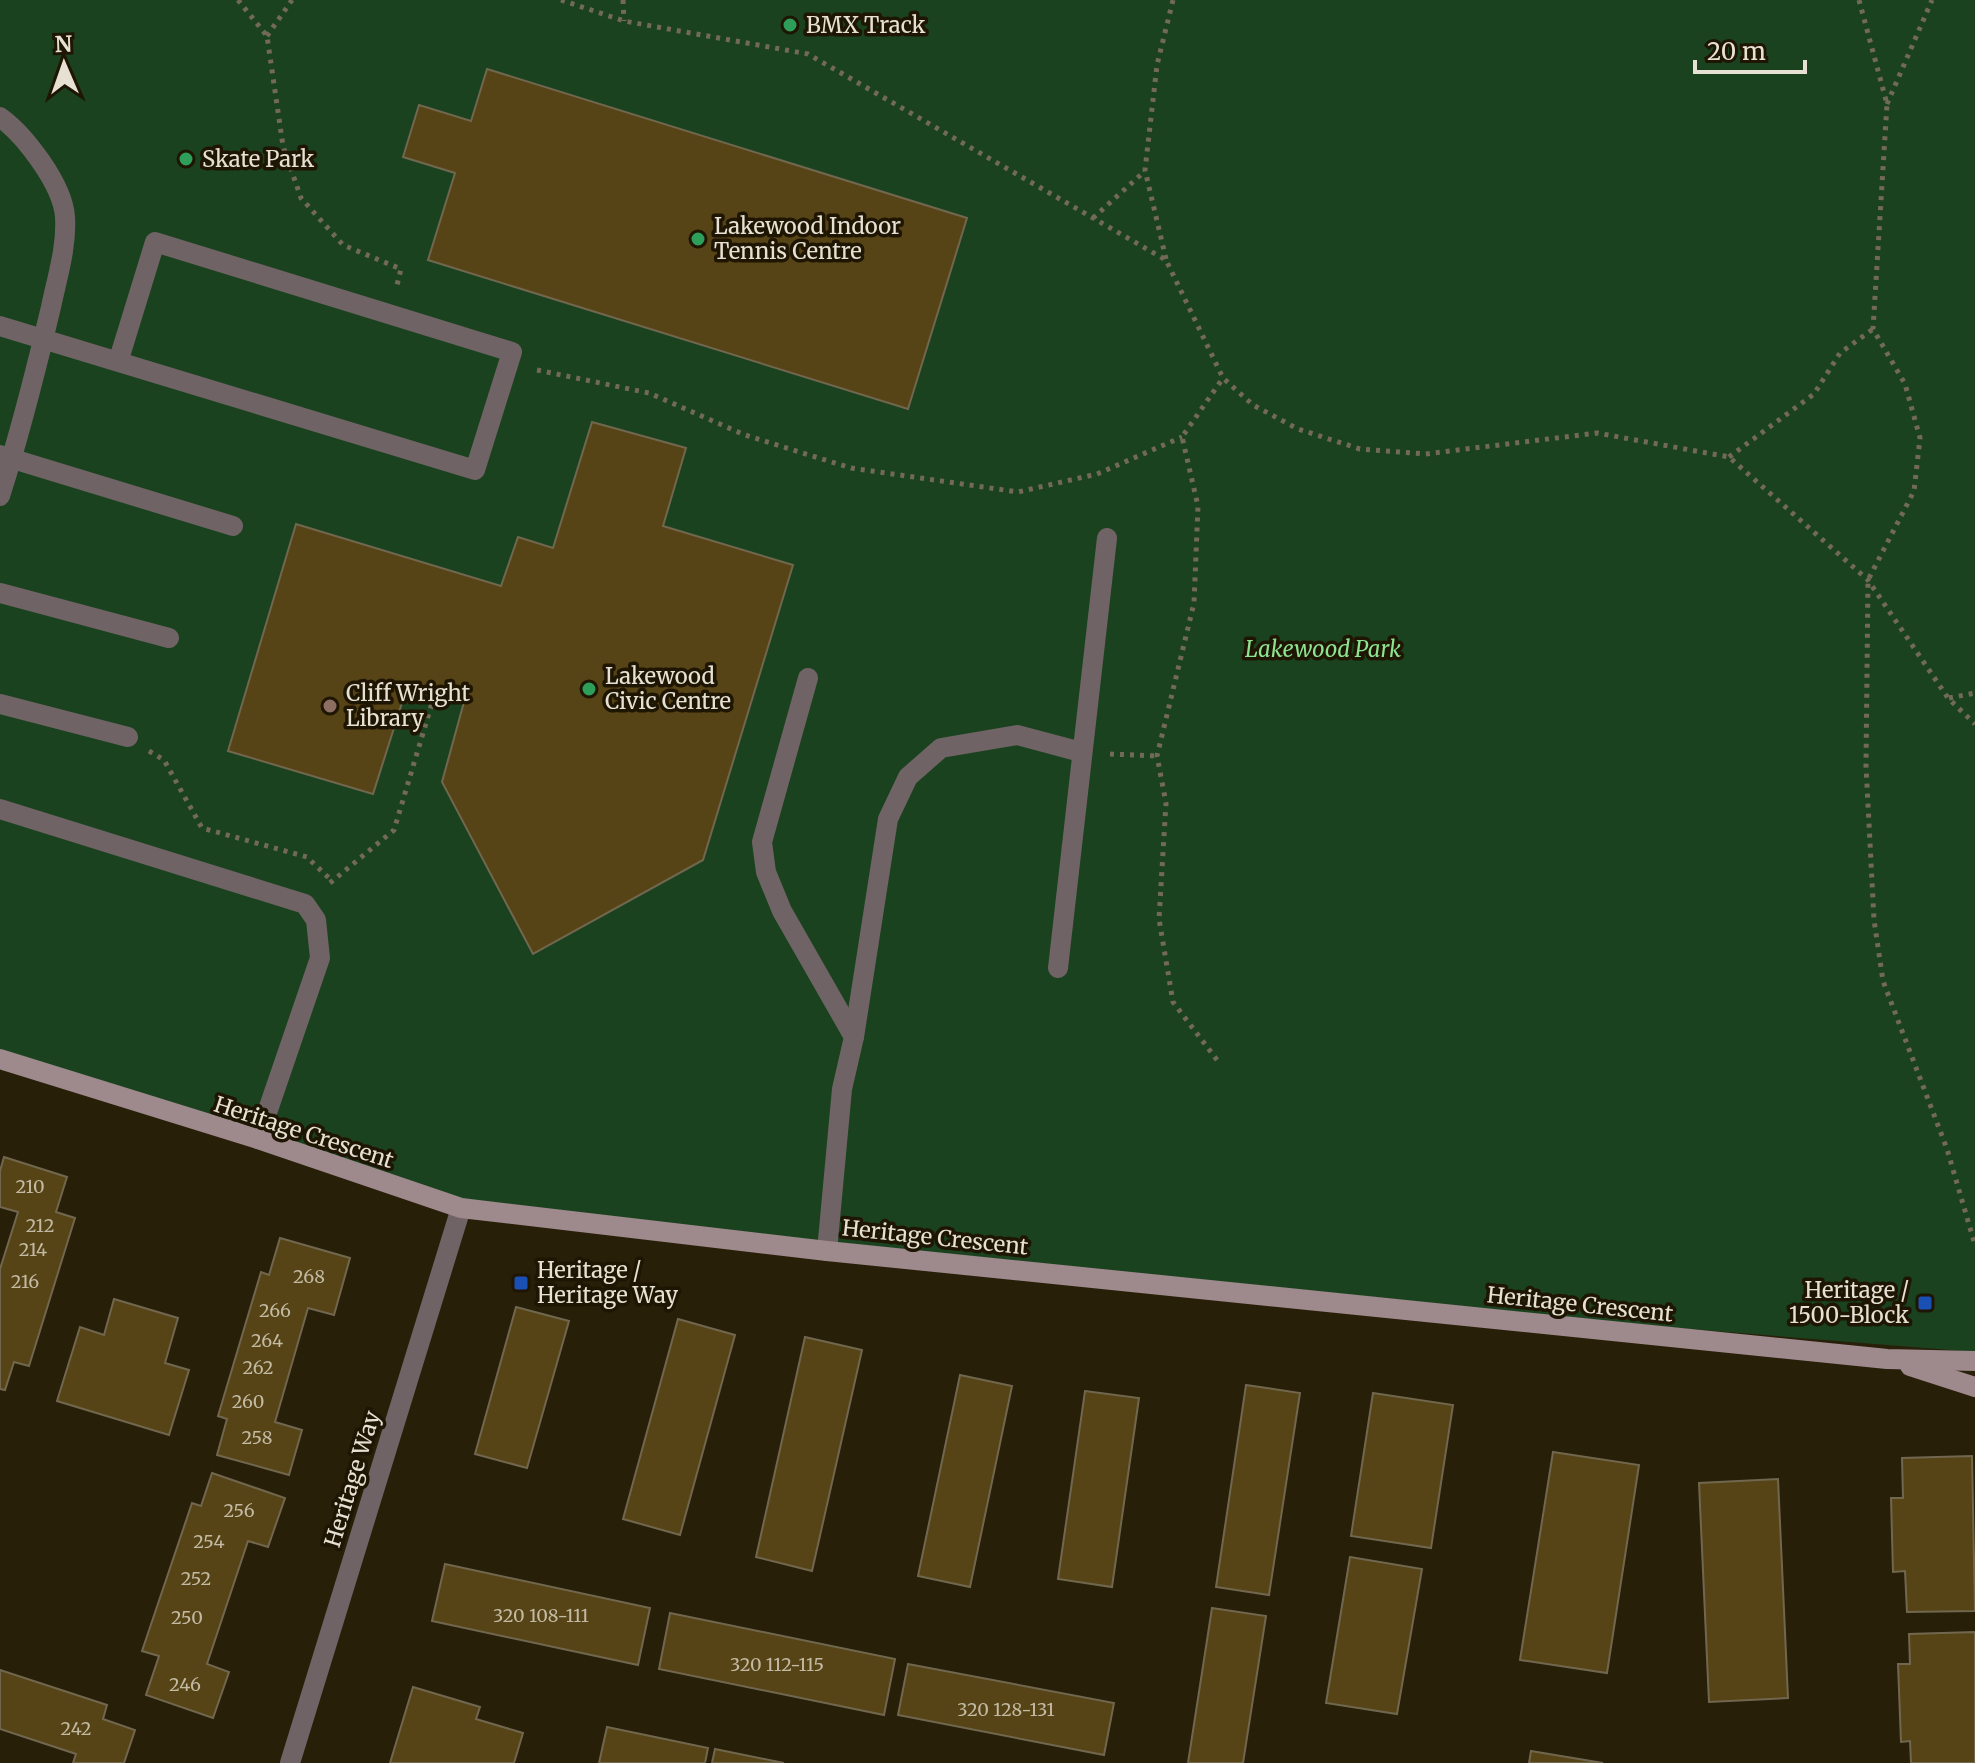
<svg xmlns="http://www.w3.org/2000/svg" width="1975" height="1763" font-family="Merriweather,serif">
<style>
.green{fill:#1b421f}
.building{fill:#564416;stroke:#71674f;stroke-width:2}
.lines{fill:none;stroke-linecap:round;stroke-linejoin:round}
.path{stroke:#726a57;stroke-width:5;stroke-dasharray:4 6;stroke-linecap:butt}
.lane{stroke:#706365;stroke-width:20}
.street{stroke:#706365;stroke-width:20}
.secondary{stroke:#9e898c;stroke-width:20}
.leisure-dot{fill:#2e9e5b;stroke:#1e1502;stroke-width:3}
.education-dot{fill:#8d6e63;stroke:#1e1502;stroke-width:3}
.transit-dot{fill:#1a4fb4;stroke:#1e1502;stroke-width:3}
.labels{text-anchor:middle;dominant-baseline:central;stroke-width:7;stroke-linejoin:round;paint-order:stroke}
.number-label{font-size:18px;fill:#c3baa4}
.poi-label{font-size:22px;fill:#e7e1d4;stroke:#1e1502;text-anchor:start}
.park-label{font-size:22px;font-style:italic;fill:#8ce391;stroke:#1e1502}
.street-label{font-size:22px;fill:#e7e1d4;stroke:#1e1502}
</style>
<rect width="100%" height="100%" fill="#281f09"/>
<!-- green -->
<path class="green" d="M0,0H1975V1352L1203,1290L498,1213L0,1059Z"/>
<!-- building -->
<g class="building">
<path d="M487,69L967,218L908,409L428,260L455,173L403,157L419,105L471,121Z"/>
<path d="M592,422L686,448L663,526L793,565L703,860L533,954L442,782L464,702L408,684L373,794L228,751L296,524L501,586L518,537L553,548Z"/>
<path d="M4,1157L67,1177L56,1212L75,1218L29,1366L14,1362L5,1390L0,1389V1269L18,1212L0,1207V1171Z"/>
<path d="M280,1238L350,1258L334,1315L308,1308L275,1422L302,1430L289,1475L217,1455L227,1419L218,1416L261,1272L269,1275Z"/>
<path d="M114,1299L178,1318L165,1363L189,1370L169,1435L57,1401L80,1327L104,1335Z"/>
<path d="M516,1307L569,1321L527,1468L475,1454Z"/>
<path d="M678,1319L735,1335L680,1535L623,1519Z"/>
<path d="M805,1337L862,1350L812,1571L756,1557Z"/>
<path d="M960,1375L1012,1386L970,1587L918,1576Z"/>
<path d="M1246,1385L1300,1393L1269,1595L1216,1587Z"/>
<path d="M1085,1391L1139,1398L1112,1587L1058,1579Z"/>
<path d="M1373,1393L1453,1405L1431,1548L1351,1536Z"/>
<path d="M1553,1452L1639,1465L1607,1673L1520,1660Z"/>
<path d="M1972,1456L1975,1611L1907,1612L1905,1571L1893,1572L1891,1498H1903L1902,1458Z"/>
<path d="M212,1473L285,1498L268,1547L248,1541L207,1664L229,1672L213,1718L146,1695L159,1656L142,1651L192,1503L201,1506Z"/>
<path d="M1778,1479L1788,1698L1709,1702L1699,1483Z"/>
<path d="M1350,1557L1422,1569L1397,1714L1326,1703Z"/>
<path d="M445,1564L650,1608L638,1665L432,1621Z"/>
<path d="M1212,1608L1266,1616L1243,1763H1188Z"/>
<path d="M670,1613L895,1659L884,1715L659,1669Z"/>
<path d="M1975,1632V1763H1911L1910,1741L1901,1742L1898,1664H1910L1909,1634Z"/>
<path d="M908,1664L1114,1703L1104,1755L898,1715Z"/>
<path d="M0,1670L107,1705L103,1719L135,1730L124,1763H73L76,1754L0,1729Z"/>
<path d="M413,1687L480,1707L476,1719L523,1733L514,1763H390Z"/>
<path d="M607,1727L708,1748L705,1763H599Z"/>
<path d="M715,1749L784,1763H712Z"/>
<path d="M1531,1751L1603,1763H1529Z"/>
</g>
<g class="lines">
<!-- path -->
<g class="path">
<path d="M238,0L267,36L283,146L301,198L343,245L401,269L396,289"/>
<path d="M561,0L624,21L808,54L1166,260L1223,378L1253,405L1298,429L1360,449L1425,454L1597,433L1729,457L1868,580L1948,698L1975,724"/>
<path d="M623,0L624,21"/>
<path d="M1859,0L1887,104L1873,329L1905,384L1920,438L1914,491L1868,580L1866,766L1874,920L1883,981L1947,1149L1975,1245"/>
<path d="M267,36L292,0"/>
<path d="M1887,104L1932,0"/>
<path d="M1093,218L1145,171"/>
<path d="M1166,259L1145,170L1157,65L1173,0"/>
<path d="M537,370L649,393L745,435L851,468L1018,492L1097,474L1182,437"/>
<path d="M1729,457L1814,394L1840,353L1873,329"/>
<path d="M1949,698L1975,693"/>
<path d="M149,751L164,760L202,828L307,857L332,881"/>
<path d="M1110,754L1157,756"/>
<path d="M330,883L394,830L435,693"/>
<path d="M1217,1060L1173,1002L1159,919L1166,803L1157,756L1194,603L1198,506L1182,437L1223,378"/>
</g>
<!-- lane -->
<g class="lane">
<path d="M0,326L475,470L512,352L155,242L119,359"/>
<path d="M0,455L233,526"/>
<path d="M0,593L169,638"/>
<path d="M0,704L128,737"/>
<path d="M0,809L305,904L316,920L320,958L258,1139"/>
<path d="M1058,968L1107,538"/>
</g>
<!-- street -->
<g class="street">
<path d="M0,117C25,135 63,185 65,217C67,247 57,278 51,307C36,370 20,434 0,496"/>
<path d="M808,678L762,842L766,872L782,911L854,1037L842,1089L827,1251"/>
<path d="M854,1037L888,819L908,777L941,748L1017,735L1081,752"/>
<path d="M290,1763L461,1208"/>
</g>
<!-- secondary -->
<g class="secondary">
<path d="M0,1059L258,1139L461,1208L827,1251L1887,1359L1975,1361"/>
<path d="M1910,1366L1975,1387"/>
</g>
</g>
<!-- markers -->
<g class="leisure-dot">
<circle cx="790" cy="25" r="8"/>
<circle cx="186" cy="159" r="8"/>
<circle cx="698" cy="239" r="8"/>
<circle cx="589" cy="689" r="8"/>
</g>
<circle class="education-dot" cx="330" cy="706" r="8"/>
<g class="transit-dot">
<rect x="513" y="1275" width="16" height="16" rx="4"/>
<rect x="1917" y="1295" width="16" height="16" rx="4"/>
</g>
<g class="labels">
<!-- number labels -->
<g class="number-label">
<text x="30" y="1186">210</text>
<text x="40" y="1225">212</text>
<text x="33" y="1249">214</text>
<text x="309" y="1276">268</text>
<text x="25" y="1281">216</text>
<text x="275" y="1310">266</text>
<text x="267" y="1340">264</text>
<text x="258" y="1367">262</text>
<text x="248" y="1401">260</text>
<text x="257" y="1437">258</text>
<text x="239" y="1510">256</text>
<text x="209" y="1541">254</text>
<text x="196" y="1578">252</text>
<text x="541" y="1615">320 108-111</text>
<text x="187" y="1617">250</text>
<text x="777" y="1664">320 112-115</text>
<text x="185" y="1684">246</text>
<text x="1006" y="1709">320 128-131</text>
<text x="76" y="1728">242</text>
</g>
<!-- poi labels -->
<g class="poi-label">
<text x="806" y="25">BMX Track</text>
<text x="202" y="159">Skate Park</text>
<text x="714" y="226">Lakewood Indoor<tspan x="714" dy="25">Tennis Centre</tspan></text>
<text x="605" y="676">Lakewood<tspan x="605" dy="25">Civic Centre</tspan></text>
<text x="346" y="693">Cliff Wright<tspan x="346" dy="25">Library</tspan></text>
<text x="537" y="1270">Heritage /<tspan x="537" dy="25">Heritage Way</tspan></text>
<text x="1909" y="1290" text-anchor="end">Heritage /<tspan x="1909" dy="25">1500-Block</tspan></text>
</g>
<!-- park labels -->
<g class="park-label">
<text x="1323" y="649">Lakewood Park</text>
</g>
<!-- street labels -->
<g class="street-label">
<text transform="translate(304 1132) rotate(18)">Heritage Crescent</text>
<text transform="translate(935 1237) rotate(6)">Heritage Crescent</text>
<text transform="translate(1580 1304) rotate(6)">Heritage Crescent</text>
<text transform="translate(352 1479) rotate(-73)">Heritage Way</text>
</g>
</g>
<!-- north arrow -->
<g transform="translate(64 64) rotate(358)" stroke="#1e1502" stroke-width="6" paint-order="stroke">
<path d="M0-6L14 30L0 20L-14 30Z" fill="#e7e1d4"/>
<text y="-12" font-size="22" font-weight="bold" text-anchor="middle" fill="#e7e1d4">N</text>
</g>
<!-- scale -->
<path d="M1695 60v12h110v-12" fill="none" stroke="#e7e1d4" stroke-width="4"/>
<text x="1707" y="60" font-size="24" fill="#e7e1d4" stroke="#1e1502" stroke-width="6" paint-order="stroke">20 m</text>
</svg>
